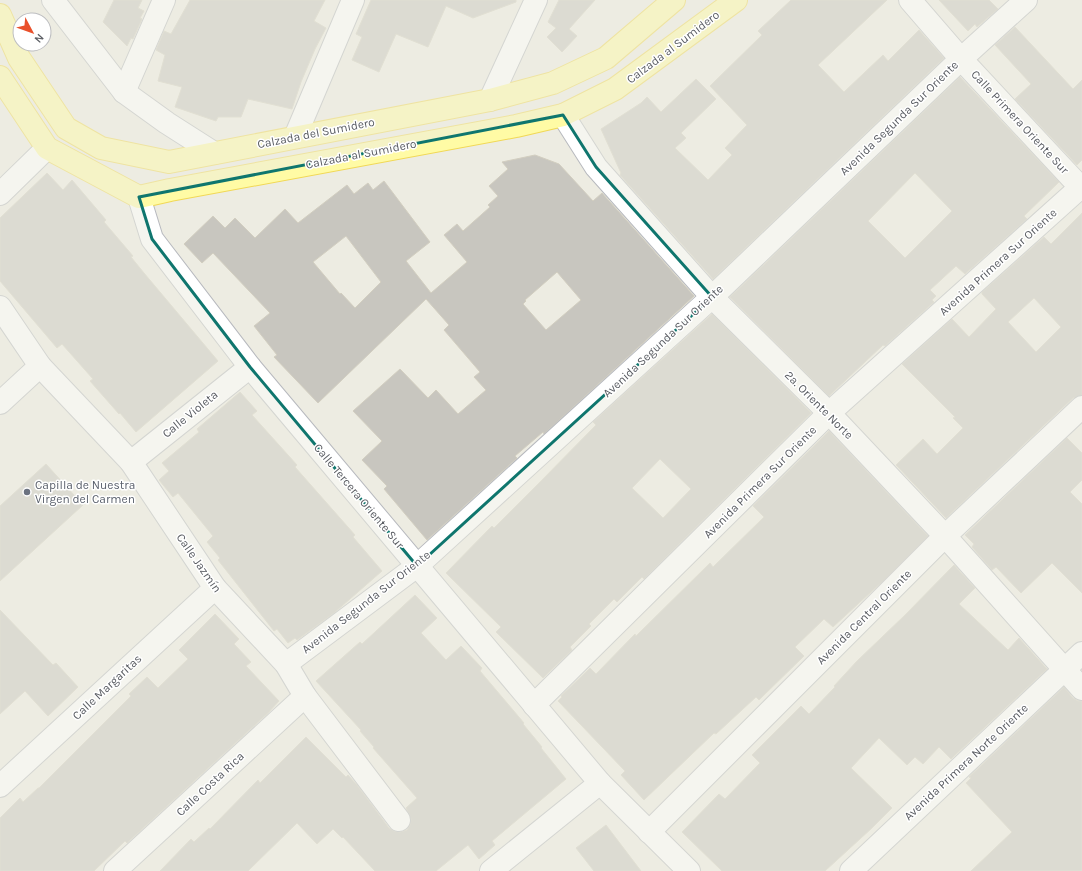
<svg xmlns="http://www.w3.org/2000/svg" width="1082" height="871" font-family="Karla,sans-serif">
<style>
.building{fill:#c8c6bf;stroke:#d2cec0;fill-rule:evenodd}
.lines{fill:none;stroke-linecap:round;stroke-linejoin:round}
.minor-casing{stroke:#b7b9be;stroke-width:24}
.major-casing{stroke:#f1d856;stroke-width:24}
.minor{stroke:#fff;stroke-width:22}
.major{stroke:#fffba5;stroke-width:22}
.marked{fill:none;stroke:#0f766e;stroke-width:3;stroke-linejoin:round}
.worship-dot{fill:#6b7280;stroke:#fff;stroke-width:1.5}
.labels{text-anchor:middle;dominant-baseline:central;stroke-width:3;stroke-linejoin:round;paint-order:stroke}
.street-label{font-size:12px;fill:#5a5d63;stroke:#fff}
.worship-label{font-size:12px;fill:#5b616d;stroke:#fff;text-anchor:start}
</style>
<rect width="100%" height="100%" fill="#edece2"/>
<!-- building -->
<g class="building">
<path d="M114,0H142L138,8L144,11L140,18L142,19L133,39L131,38L127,46L103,22Z"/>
<path d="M190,0H325L314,21L326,28L315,49L301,82L292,109L248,99L241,117H218L216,121L175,107L182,87L158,81L165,55L156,50L164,31L171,34Z"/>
<path d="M371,0H516V2L473,18L446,6L428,47L396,34L379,72L352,60L362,37L356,34Z"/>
<path d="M559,0H595L569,29L577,36L562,52L547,37L556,28L548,22Z"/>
<path d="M791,0H887L818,65L844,92L883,55L888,61L919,30L944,58L713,279L620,175L621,173L601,129L641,103L647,97L661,112L696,79L716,99L681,133L686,138L675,148L708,180L732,155L725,148L747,125L710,86L762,35L758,31Z"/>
<path d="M939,0H989L998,9L977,27L975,24L968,31Z"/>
<path d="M1015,27L1073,89L1082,80V160L1077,165L1015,99L1031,84L995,45Z"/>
<path d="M960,77L1059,182L1024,216L1027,219L965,274L956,266L930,290L936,296L932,300L934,302L885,346L883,345L829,396L730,297ZM915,173L952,211L905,258L868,221Z"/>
<path d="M535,155L559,164L593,201L602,193L694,296L544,434L543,432L515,456L517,458L427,540L384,489L387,486L362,460L382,441L353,411L400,369L428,398L436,390L458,414L486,390L474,377L480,372L444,330L449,325L426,299L318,403L274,357L277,355L254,326L270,313L213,253L202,263L184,244L213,216L225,228L235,218L255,238L285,209L298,223L347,185L354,194L368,183L373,190L384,181L430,242L406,261L431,293L467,262L444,235L457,224L463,231L490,207L488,205L498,196L489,186L508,169L502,162ZM346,236L381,282L355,308L341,293L340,294L313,262ZM557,272L581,300L546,330L523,304L526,301L525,300Z"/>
<path d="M47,173L63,190L72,180L106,220L104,222L133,256L131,257L144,273L218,361L136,432L120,413L119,414L90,381L93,379L62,344L57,348L0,281V218Z"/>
<path d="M1082,213V395L1073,398L946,518L896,465L923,439L937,454L963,428L953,418L955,417L902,364L952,319L969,337L996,309L982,294V292L1044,237L1051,244ZM1034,298L1061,327L1036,352L1008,322Z"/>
<path d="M712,314L811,413L644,579L642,577L617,602L614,599L589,624L591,626L570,647L572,650L543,678L496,632L501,627L446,573L492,526L494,528L539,483L596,425L593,422ZM660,459L691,489L663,518L632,488Z"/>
<path d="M240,392L257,411L252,415L297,465L295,467L355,535L353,537L382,571L334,613L297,640L295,638L288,643L277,629L274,631L218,560L220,558L207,542L213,536L178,493L173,497L159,480L169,471L162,463L199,432L197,429Z"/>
<path d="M829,431L928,536L883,581L833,627L824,619L795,647L804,656L759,700L756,697L716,734L714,733L644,800L621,775L625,771L558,701L562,697L561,696L590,668L596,674L635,634L636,636L710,563L713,567L764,517L753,506Z"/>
<path d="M1067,438L1082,453V480L1070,492L1082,504V593L1052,563L1021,593L996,567L992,570L972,547L974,544L965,535Z"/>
<path d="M46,464L83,505L0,581V506Z"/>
<path d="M954,565L975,588L959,604L1008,650L1019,638L1047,669L951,759L939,747L923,764L915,757L907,765L879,738L851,768L892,808L872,828L825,871H722L682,832L719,794L725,799L760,763L752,755L801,706L809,714L835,687L834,686L857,661L905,615Z"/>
<path d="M415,595L437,618L421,633L446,660L461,646L482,668L480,671L524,723L523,724L542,747L541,748L566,779L492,841L495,845L479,859L468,845L436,871H375L343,837L342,838L333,829L317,844L297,823L248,871H160L191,839L194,842L209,828L210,829L258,780L260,783L306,737L346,777L348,775L357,785L389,828L394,831L400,832L407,830L410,825L411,819L406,808L417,798L373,748L374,747L360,731L361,730L316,681L360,642L362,644Z"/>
<path d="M0,610L53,665L56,663L78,687L48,716L25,691L0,714Z"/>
<path d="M215,614L239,639L234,644L251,662L246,666L279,701L268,713L127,843L125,841L94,871H0V818L20,798L23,802L38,788H39L131,696L129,694L147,677L158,688L188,659L179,650Z"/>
<path d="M1064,687L1073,698L1078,701H1082V871H971L1012,832L966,783L971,778L969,777Z"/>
<path d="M606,825L641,871H594L576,848Z"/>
</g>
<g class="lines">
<!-- minor casing -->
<g class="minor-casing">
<g id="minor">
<path d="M53,0L124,92L167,123L214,153"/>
<path d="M910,0L961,59L1082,189"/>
<path d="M124,92L164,0"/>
<path d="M490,100L536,0"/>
<path d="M563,115L596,167L712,297L829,413L945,536L1082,689"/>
<path d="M295,137L353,0"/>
<path d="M0,194L47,148"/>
<path d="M139,197L152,239L250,367L600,783L689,871"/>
<path d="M0,307L40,366L131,462L215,588L286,664L305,696L399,820"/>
<path d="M0,403L40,366"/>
<path d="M131,462L250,367"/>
<path d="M286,664L417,566L712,297L961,59L1026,0"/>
<path d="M534,705L829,413L1082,186"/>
<path d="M0,786L215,588"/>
<path d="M649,832L945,536L1082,407"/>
<path d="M115,871L305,696"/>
<path d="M491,871L600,783"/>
<path d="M851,871L1082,653"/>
</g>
</g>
<!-- major casing -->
<g class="major-casing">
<g id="major">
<path d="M0,15L19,58L66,128L101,148L169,162L490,100L553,83L606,58L674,0"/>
<path d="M0,77L47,148L139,197L170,190L516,126L563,115L615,89L736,0"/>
</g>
</g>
<!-- minor -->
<use href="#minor" class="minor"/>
<!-- major -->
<use href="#major" class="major"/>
</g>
<!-- marked area -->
<path d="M0 0H1082V871H0ZM563,115L596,167L712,297L417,566L250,367L152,239L139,197Z" fill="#edece2" fill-opacity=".55" fill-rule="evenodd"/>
<path class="marked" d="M563,115L596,167L712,297L417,566L250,367L152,239L139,197Z"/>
<!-- markers -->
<circle class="worship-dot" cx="27" cy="492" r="4"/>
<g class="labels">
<!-- street labels -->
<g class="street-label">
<text transform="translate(673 47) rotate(-37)">Calzada al Sumidero</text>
<text transform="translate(899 118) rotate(-44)">Avenida Segunda Sur Oriente</text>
<text transform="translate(1020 122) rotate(47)">Calle Primera Oriente Sur</text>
<text transform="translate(316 133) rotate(-11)">Calzada del Sumidero</text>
<text transform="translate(361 154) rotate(-11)">Calzada al Sumidero</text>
<text transform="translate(998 262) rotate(-42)">Avenida Primera Sur Oriente</text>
<text transform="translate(663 341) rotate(-43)">Avenida Segunda Sur Oriente</text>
<text transform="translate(819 405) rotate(45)">2a. Oriente Norte</text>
<text transform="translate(190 414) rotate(-39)">Calle Violeta</text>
<text transform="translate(760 482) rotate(-45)">Avenida Primera Sur Oriente</text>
<text transform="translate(359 496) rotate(50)">Calle Tercera Oriente Sur</text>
<text transform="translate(199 563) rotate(55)">Calle Jazmín</text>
<text transform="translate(366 602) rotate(-38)">Avenida Segunda Sur Oriente</text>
<text transform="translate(864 617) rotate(-45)">Avenida Central Oriente</text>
<text transform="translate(107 687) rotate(-43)">Calle Margaritas</text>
<text transform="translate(966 762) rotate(-43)">Avenida Primera Norte Oriente</text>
<text transform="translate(210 784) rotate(-43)">Calle Costa Rica</text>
</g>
<!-- worship labels -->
<g class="worship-label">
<text x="35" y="485">Capilla de Nuestra<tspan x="35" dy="14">Virgen del Carmen</tspan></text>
</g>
</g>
<!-- north arrow -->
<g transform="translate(32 32) rotate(131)"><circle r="19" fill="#ffffff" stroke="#bdbec1"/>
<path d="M0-3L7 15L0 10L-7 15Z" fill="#e9502b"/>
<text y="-6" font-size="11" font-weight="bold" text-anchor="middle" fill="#5a5d63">N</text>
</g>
</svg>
